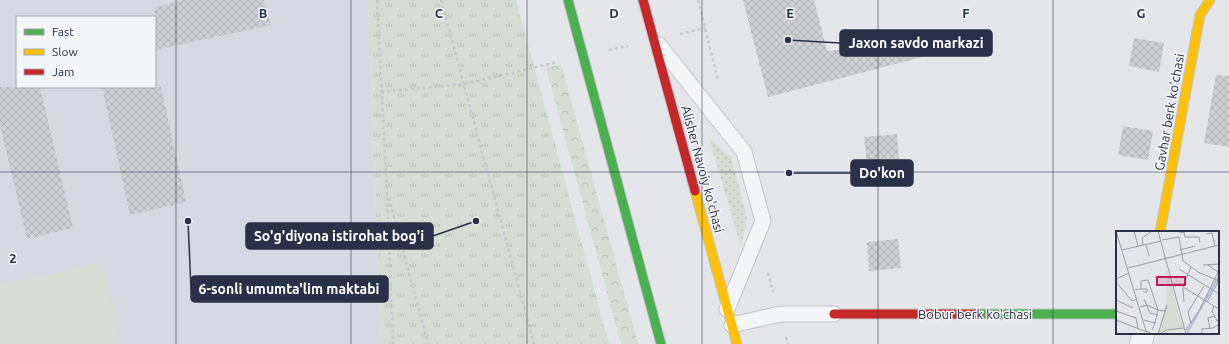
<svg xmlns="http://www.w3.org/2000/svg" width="1229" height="344" font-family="Ubuntu,sans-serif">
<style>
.built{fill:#d5d9e1;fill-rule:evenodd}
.grass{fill:url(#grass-dots)}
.forest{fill:url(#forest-crowns)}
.park{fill:url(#park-tufts)}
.pitch{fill:#d4ded4}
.building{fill:url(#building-cross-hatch)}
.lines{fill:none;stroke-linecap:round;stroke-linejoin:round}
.lane-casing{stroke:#c2c4c8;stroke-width:17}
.street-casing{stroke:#c2c4c8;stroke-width:24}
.fast-casing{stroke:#c2c4c8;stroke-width:11}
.slow-casing{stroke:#c2c4c8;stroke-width:11}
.jam-casing{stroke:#c2c4c8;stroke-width:11}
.path{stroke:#c4c7cc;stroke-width:2.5;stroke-dasharray:3 3;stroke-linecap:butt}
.lane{stroke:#f4f5f7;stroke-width:15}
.street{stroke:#f4f5f7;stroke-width:22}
.fast{stroke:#4caf50;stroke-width:9}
.slow{stroke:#ffc107;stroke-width:9}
.jam{stroke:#c62828;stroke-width:9}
.grid{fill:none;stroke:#283147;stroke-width:1;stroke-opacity:0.55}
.labels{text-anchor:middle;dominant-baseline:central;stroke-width:3;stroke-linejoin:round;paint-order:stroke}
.street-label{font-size:13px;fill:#283147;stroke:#f3f5f9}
.inset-river{fill:none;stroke:#b0c0d8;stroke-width:2}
.inset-road{fill:none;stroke:#999ea9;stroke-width:1}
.view{fill:#c2185b;fill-opacity:0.15;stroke:#c2185b;stroke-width:2}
.inset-edge{fill:none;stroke:#283147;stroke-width:2}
.grid-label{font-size:13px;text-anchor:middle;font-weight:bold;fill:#283147;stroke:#f3f5f9;stroke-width:3;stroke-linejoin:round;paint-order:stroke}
.leader{fill:none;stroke:#283147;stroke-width:1.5}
.callout-dot{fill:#283147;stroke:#f3f5f9;stroke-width:1.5}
.callout{fill:#283147;stroke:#283147;stroke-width:1.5}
.callout-label{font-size:14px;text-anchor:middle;font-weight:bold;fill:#fff}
</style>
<defs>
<pattern id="grass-dots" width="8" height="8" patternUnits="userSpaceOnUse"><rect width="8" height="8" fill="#d4ded4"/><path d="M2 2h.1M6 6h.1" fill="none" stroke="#b6bfb7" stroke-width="1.8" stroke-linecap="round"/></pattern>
<pattern id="forest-crowns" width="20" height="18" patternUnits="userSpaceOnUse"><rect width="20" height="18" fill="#d4ded4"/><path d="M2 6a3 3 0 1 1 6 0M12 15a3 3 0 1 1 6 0" fill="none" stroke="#b6bfb7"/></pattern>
<pattern id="park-tufts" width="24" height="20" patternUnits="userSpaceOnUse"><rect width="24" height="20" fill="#d4ded4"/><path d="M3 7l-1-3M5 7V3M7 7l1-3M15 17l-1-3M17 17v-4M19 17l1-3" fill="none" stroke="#b6bfb7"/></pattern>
<pattern id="building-cross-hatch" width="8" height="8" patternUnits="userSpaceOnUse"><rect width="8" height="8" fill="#cdcfd3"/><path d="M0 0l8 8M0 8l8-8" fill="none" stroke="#b0b2b6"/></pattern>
</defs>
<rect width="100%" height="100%" fill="#e4e6ea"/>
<!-- built -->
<path class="built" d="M0,0H368L381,344H0ZM17,17H155V87H17Z"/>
<!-- grass -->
<path class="grass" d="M709,137L731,157L747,218L741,247Z"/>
<!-- forest -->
<path class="forest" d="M561,64L638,344H621L546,68Z"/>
<!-- park -->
<path class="park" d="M368,0H516L609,344H381Z"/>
<!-- pitch -->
<path class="pitch" d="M102,262L121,344H0V285Z"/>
<!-- building -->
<g class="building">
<path d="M184,0H264L271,25L155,50V7Z"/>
<path d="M743,0H814L827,51L931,41L934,54L768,97Z"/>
<path d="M1134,38L1164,43L1159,72L1129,66Z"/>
<path d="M1216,75L1229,76V147L1204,143Z"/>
<path d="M0,87H40L73,228L27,239L0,125Z"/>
<path d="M102,87H161L186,202L130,215Z"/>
<path d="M1123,126L1153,131L1148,160L1118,155Z"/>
<path d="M897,134L899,162L867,165L864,137Z"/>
<path d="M898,239L901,268L869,271L867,242Z"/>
</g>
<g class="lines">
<!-- lane casing -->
<g class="lane-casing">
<g id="lane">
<path d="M659,45L744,152L763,221L727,309"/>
<path d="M732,325L780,314H834"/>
</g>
</g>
<!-- street casing -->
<g class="street-casing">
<path id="street" d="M1141,344L1143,333"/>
</g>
<!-- fast casing -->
<g class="fast-casing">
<g id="fast">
<path d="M568,0L661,344"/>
<path d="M979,314H1117"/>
</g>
</g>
<!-- slow casing -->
<g class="slow-casing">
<g id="slow">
<path d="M695,191L737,344"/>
<path d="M1160,232L1200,15L1210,0"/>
</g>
</g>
<!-- jam casing -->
<g class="jam-casing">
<g id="jam">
<path d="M643,0L695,191"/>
<path d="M834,314H979"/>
</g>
</g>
<!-- path -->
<g class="path">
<path d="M377,0L387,193L393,344"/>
<path d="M441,0L534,344"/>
<path d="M698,0L718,80"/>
<path d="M680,34L705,28"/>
<path d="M609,50L628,46"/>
<path d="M381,92L464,84L558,62"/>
<path d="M389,198L428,344"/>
<path d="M768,273L773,292"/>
<path d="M786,337L788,344"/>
</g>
<!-- lane -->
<use href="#lane" class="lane"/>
<!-- street -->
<use href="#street" class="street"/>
<!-- fast -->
<use href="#fast" class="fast"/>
<!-- slow -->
<use href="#slow" class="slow"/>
<!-- jam -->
<use href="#jam" class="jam"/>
</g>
<!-- grid -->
<path class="grid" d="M176,0V344M351,0V344M527,0V344M702,0V344M878,0V344M1053,0V344M0,172H1229"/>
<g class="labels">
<!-- street labels -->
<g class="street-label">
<text transform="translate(1169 112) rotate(-80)">Gavhar berk ko'chasi</text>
<text transform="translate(703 169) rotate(75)">Alisher Navoiy ko'chasi</text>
<text x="975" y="314">Bobur berk ko'chasi</text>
</g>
</g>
<!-- overview -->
<g transform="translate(1116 231)">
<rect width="103" height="103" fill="#e4e6ea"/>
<path d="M51,38L67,97L42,103L50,74Z" fill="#d4ded4"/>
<path class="inset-river" d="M71,102L103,45"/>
<path class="inset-road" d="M0,0L30,100L37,103M18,0L22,15M42,0L70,103M64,0V2L68,1L69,6H83L84,12M90,3L96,2L99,15M46,9L63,6L67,30L82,41L103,50M30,13L33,25M27,14L26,7L36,0M6,19L45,10M64,19L79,15M87,34L103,33M12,37L103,14M63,38L103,63M0,48L13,42M0,51L16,70L21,68M58,53H68L67,56L103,78M68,53L75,36M67,57L68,71M25,58H31V61H27M19,59L25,58V50L32,49L42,79M28,68L34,82L42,84M0,69L17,77M91,71L103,49M98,75L96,80L101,90L103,89M24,76L31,74L42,79M0,80L20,87L22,98M0,89L31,101M28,89L39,92L36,99M39,92L42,79L50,80M75,93L72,81L88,55M94,98L92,87L99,85M70,99L84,78L102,41L92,34M42,103L51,74M44,103L50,99L68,97M86,103V98L97,97L102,94"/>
<path class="view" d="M41,46H69V54H41Z"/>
<rect width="103" height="103" class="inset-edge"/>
</g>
<g class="grid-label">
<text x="263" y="18">B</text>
<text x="439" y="18">C</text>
<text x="614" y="18">D</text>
<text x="790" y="18">E</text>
<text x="966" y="18">F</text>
<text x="1141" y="18">G</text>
<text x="13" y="263">2</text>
</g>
<!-- callouts -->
<path class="leader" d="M788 40L840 43M789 173L851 173M476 221L433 236M188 221L191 289"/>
<g class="callout-dot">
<circle cx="788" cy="40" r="4"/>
<circle cx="789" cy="173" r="4"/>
<circle cx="476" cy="221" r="4"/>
<circle cx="188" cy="221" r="4"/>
</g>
<g class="callout">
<rect x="840" y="30" width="152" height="26" rx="4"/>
<rect x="851" y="160" width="62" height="26" rx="4"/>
<rect x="246" y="223" width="187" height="26" rx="4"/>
<rect x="191" y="276" width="197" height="26" rx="4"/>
</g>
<g class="callout-label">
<text x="916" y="48">Jaxon savdo markazi</text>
<text x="882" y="178">Do'kon</text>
<text x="339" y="241">So'g'diyona istirohat bog'i</text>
<text x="289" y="294">6-sonli umumta'lim maktabi</text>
</g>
<!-- legend -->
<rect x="16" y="16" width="140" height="72" fill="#f3f5f9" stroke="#a2a7b2"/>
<rect x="24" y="29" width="20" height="6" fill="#4caf50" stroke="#a2a7b2"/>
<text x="52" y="36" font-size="12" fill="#283147">Fast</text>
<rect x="24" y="49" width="20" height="6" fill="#ffc107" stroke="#a2a7b2"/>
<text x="52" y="56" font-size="12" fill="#283147">Slow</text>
<rect x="24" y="69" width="20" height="6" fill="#c62828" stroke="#a2a7b2"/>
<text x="52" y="76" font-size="12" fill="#283147">Jam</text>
</svg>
